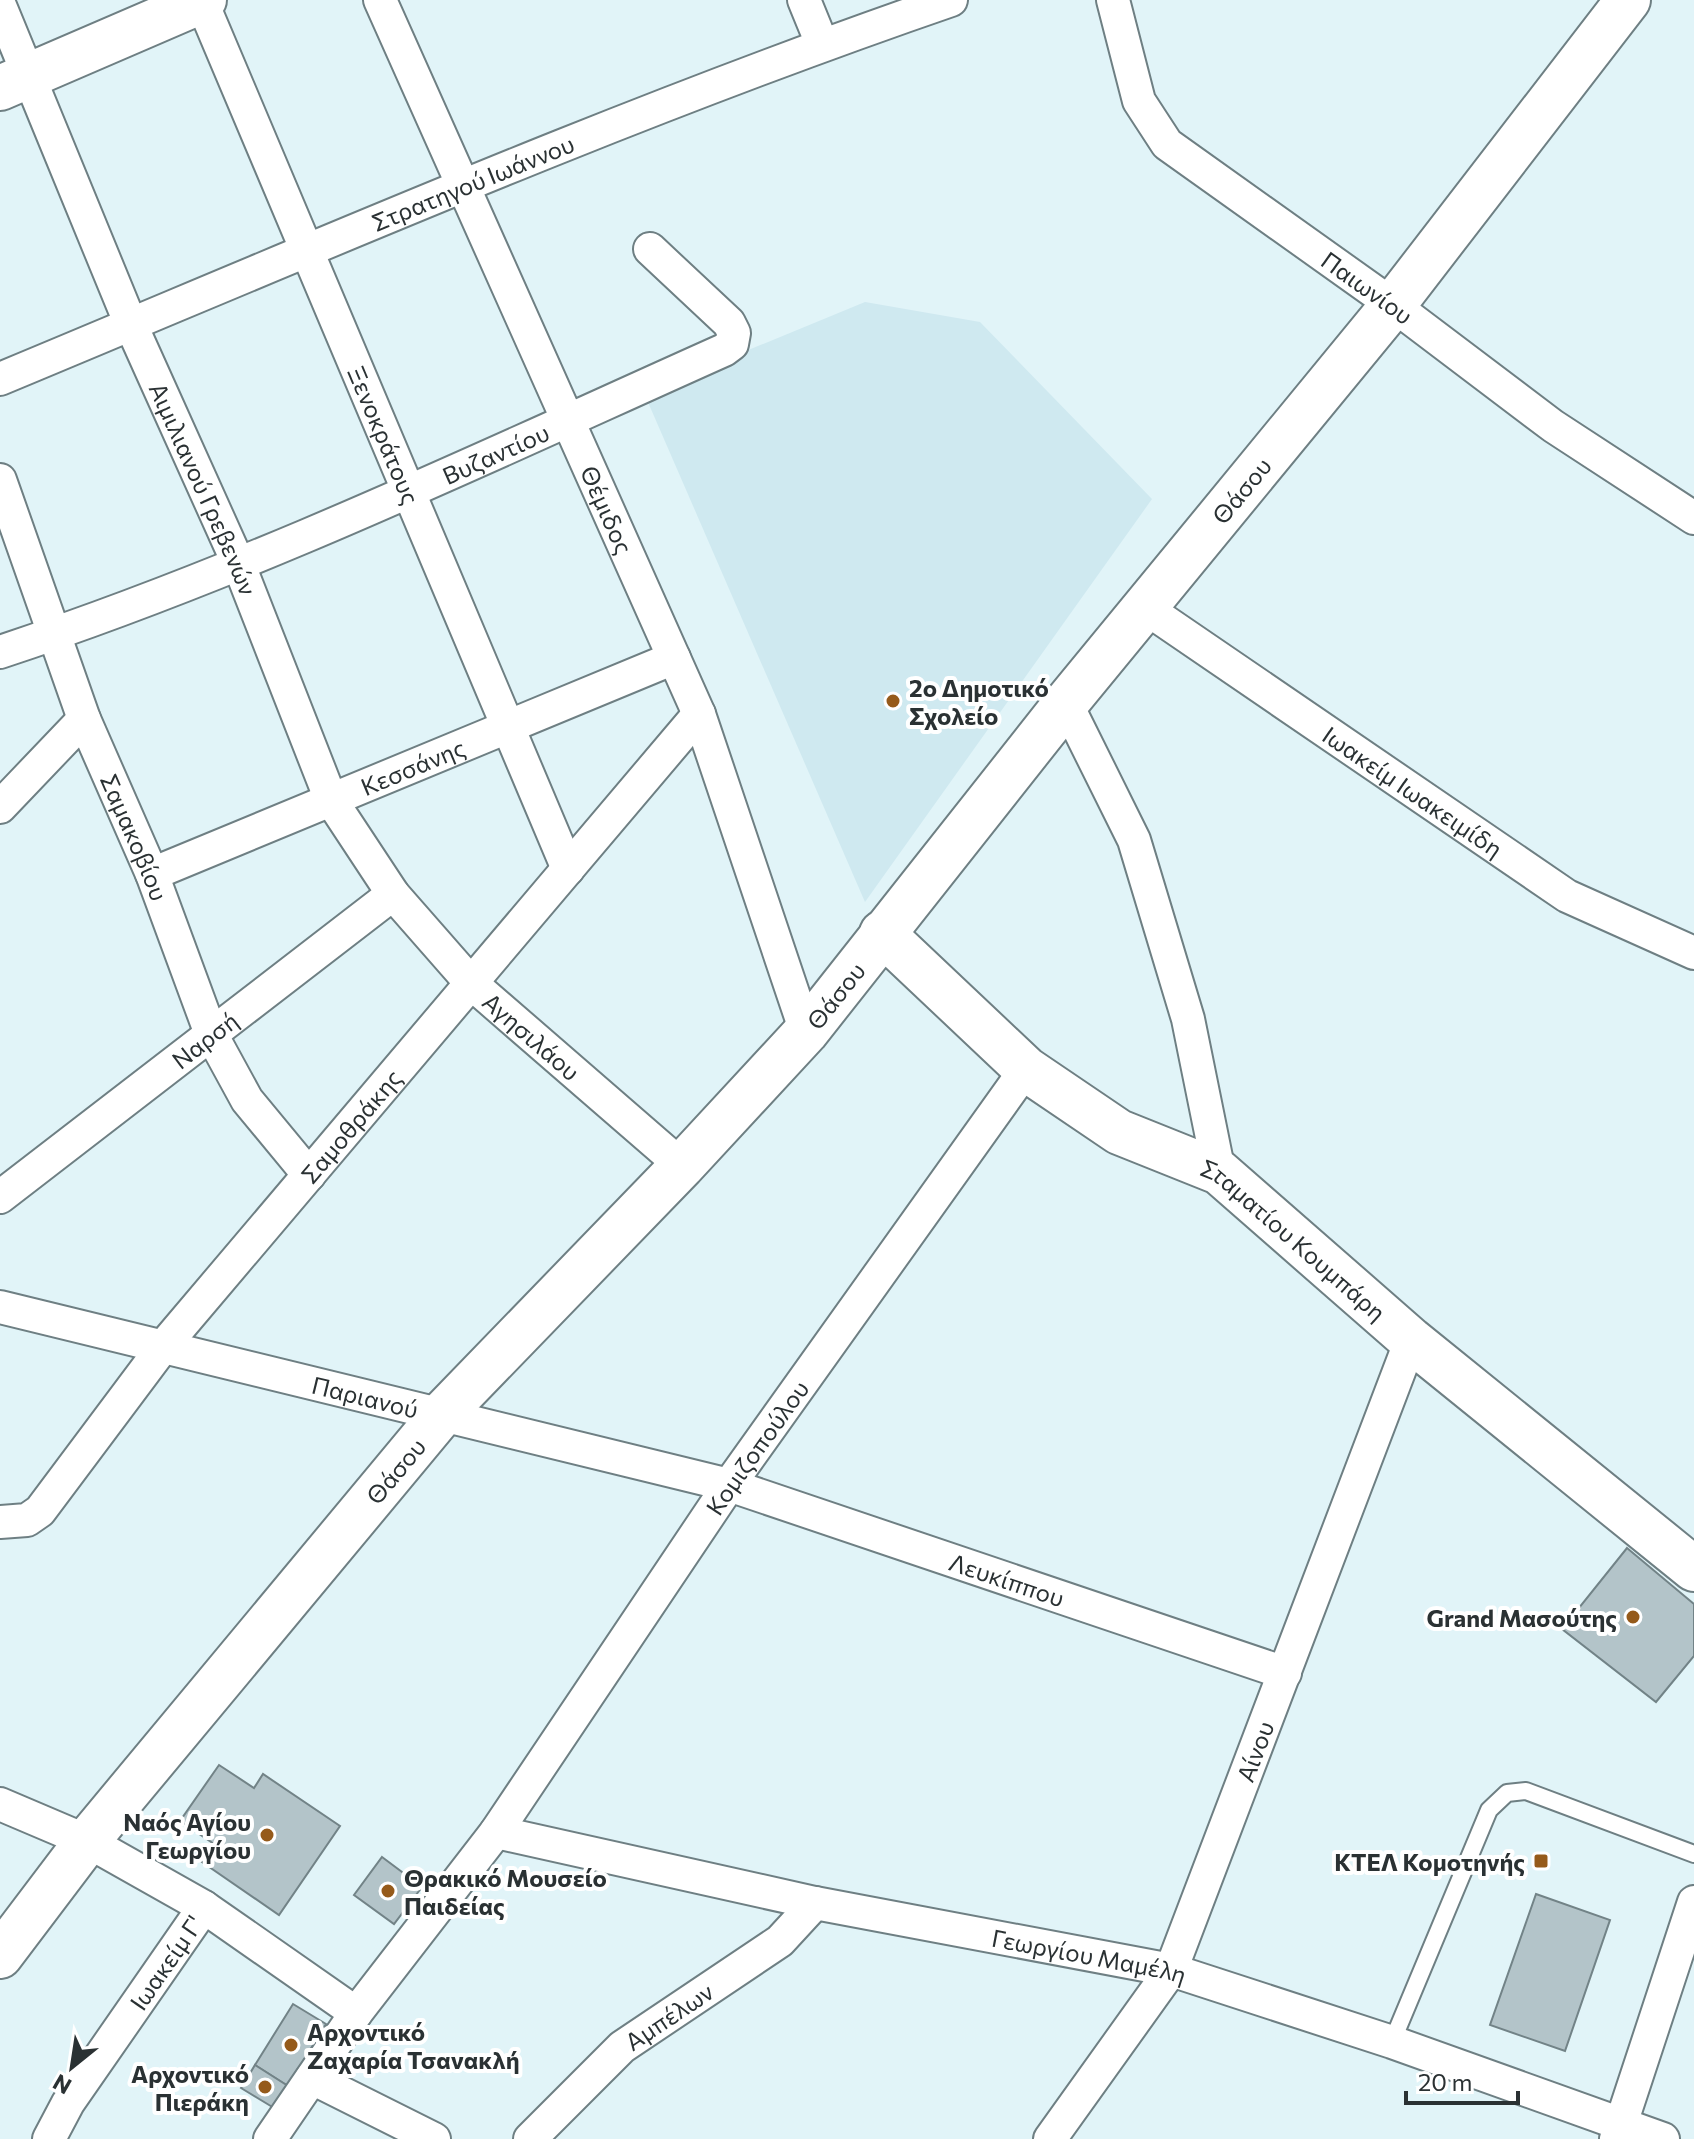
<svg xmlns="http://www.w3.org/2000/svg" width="1694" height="2139" font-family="Commissioner,sans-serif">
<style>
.built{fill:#cfe9f0}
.building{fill:#b3c4c9;stroke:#728387;stroke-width:2}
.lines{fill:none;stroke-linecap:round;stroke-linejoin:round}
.lane-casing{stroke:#6e7f83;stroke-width:20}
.street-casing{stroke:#6e7f83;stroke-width:36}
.secondary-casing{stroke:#6e7f83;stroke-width:48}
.lane{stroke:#fff;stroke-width:16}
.street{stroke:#fff;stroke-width:32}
.secondary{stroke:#fff;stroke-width:44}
.poi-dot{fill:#955a1a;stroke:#fff;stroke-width:3}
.labels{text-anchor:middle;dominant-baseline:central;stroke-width:8;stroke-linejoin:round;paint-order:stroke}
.street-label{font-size:24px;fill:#2a3133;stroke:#fff}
.poi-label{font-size:24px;font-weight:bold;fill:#2a3133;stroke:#fff;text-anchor:end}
</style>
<rect width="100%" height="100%" fill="#e1f4f8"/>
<!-- built -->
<path class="built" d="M865,302L980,322L1152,499L865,902L644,393Z"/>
<!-- building -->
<g class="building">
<path d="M1627,1548L1694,1604V1656L1656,1702L1562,1629Z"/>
<path d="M219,1765L254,1788L263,1774L340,1826L279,1915L202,1862L214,1844L180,1821Z"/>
<path d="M382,1857L422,1887L394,1924L354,1895Z"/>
<path d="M1536,1894L1610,1920L1565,2051L1490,2025Z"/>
<path d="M293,2004L326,2024L288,2086L255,2065Z"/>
<path d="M255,2065L288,2086L274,2108L241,2088Z"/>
</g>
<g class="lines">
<!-- lane casing -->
<g class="lane-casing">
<path id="lane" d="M1392,2042L1489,1810L1507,1793L1526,1791L1694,1854"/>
</g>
<!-- street casing -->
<g class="street-casing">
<g id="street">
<path id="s1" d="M201,0L568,869"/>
<path id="s2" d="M380,0L699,714L806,1032"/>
<path d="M804,0L822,44"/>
<path id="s3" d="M1113,0L1139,101L1167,144L1393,305L1553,426L1694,518"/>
<path id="s4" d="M0,6L131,325L239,565L331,800L393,894L471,983L682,1166"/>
<path id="s5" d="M0,379C315,248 628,111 951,0"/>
<path id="s6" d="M0,480L84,719L152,874L211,1034L247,1100L309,1175"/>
<path id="s7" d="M1144,607L1567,896L1694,953"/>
<path id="s8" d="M0,652C249,570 485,457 724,350L732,344L734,333L729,323L650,249"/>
<path d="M1066,703L1134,840L1188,1019L1219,1172"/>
<path d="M0,807L84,719"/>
<path id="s9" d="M152,874L674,658"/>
<path id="s10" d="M0,1197L393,894"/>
<path id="s11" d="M0,1307L729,1485L1285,1673"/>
<path id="s12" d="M0,1522L27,1520L40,1511L162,1348L699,714"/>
<path d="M0,1804L87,1841L204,1907L356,2013"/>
<path id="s13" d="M496,1832L815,1903L1171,1970L1392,2042L1663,2139"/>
<path d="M312,2078L434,2139"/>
<path id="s14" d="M49,2139L68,2103L204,1907"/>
<path id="s15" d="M270,2139L356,2013L496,1832L729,1485L1026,1069"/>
<path id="s16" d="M530,2139L622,2047L780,1941L815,1903"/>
<path id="s17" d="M1050,2139L1171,1970L1411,1340"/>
<path d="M1616,2139L1694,1902"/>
</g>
</g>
<!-- secondary casing -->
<g class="secondary-casing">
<g id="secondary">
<path d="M0,88L204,0"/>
<path id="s18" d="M882,933L1026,1069L1119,1132L1219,1172L1411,1340L1694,1569"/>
<path id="s19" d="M0,1956L87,1841L442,1414L682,1166L806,1032L1066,703L1393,305L1628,0"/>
</g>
</g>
<!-- lane -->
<use href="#lane" class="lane"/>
<!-- street -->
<use href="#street" class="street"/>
<!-- secondary -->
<use href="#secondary" class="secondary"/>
</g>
<!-- markers -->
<g class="poi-dot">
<circle cx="893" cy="701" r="8"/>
<circle cx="1633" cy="1617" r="8"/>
<circle cx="267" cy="1835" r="8"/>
<rect x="1533" y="1853" width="16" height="16" rx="4"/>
<circle cx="388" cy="1891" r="8"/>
<circle cx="291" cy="2045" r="8"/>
<circle cx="265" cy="2087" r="8"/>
</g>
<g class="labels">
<!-- street labels -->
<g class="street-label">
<text stroke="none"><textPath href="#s5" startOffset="512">Στρατηγού Ιωάννου</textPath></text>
<text stroke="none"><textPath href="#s3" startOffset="402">Παιωνίου</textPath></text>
<text stroke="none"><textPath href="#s1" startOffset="472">Ξενοκράτους</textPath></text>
<text stroke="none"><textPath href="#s8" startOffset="534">Βυζαντίου</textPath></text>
<text stroke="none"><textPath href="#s4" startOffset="524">Αιμιλιανού Γρεβενών</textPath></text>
<text stroke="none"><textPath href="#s19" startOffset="1922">Θάσου</textPath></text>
<text stroke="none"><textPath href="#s2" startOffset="558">Θέμιδος</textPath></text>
<text stroke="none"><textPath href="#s9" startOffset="282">Κεσσάνης</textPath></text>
<text stroke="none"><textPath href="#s7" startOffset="326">Ιωακείμ Ιωακειμίδη</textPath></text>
<text stroke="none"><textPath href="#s6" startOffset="382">Σαμακοβίου</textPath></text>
<text stroke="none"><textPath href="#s19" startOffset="1274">Θάσου</textPath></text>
<text stroke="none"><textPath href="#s4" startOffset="1172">Αγησιλάου</textPath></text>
<text stroke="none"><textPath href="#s10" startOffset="258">Ναρσή</textPath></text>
<text stroke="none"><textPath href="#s12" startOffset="538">Σαμοθράκης</textPath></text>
<text stroke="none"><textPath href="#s18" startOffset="518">Σταματίου Κουμπάρη</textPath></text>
<text stroke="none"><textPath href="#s11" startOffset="376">Παριανού</textPath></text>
<text stroke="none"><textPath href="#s15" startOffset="846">Κομιζοπούλου</textPath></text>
<text stroke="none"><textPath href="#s19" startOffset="626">Θάσου</textPath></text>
<text stroke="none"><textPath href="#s11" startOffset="1044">Λευκίππου</textPath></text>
<text stroke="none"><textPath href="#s17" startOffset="442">Αίνου</textPath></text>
<text stroke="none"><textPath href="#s13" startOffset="606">Γεωργίου Μαμέλη</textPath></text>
<text stroke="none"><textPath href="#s14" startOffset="212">Ιωακείμ Γ'</textPath></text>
<text stroke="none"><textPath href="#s16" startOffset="186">Αμπέλων</textPath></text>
</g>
<!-- poi labels -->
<g class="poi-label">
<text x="909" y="687" text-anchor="start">2ο Δημοτικό<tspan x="909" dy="28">Σχολείο</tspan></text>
<text x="1617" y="1617">Grand Μασούτης</text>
<text x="251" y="1821">Ναός Αγίου<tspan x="251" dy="28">Γεωργίου</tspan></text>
<text x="1525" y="1861">ΚΤΕΛ Κομοτηνής</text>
<text x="404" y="1877" text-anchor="start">Θρακικό Μουσείο<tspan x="404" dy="28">Παιδείας</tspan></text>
<text x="307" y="2031" text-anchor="start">Αρχοντικό<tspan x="307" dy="28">Ζαχαρία Τσανακλή</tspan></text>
<text x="249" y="2073">Αρχοντικό<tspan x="249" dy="28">Πιεράκη</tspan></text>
</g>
</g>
<!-- north arrow -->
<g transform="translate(72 2067) rotate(210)" stroke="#ffffff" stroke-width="6" paint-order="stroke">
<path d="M0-6L14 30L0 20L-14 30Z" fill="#2a3133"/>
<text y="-12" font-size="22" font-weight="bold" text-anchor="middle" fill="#2a3133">N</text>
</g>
<!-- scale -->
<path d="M1406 2091v12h112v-12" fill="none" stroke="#2a3133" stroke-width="4"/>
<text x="1418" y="2091" font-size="24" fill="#2a3133" stroke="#ffffff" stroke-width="6" paint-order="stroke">20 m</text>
</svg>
